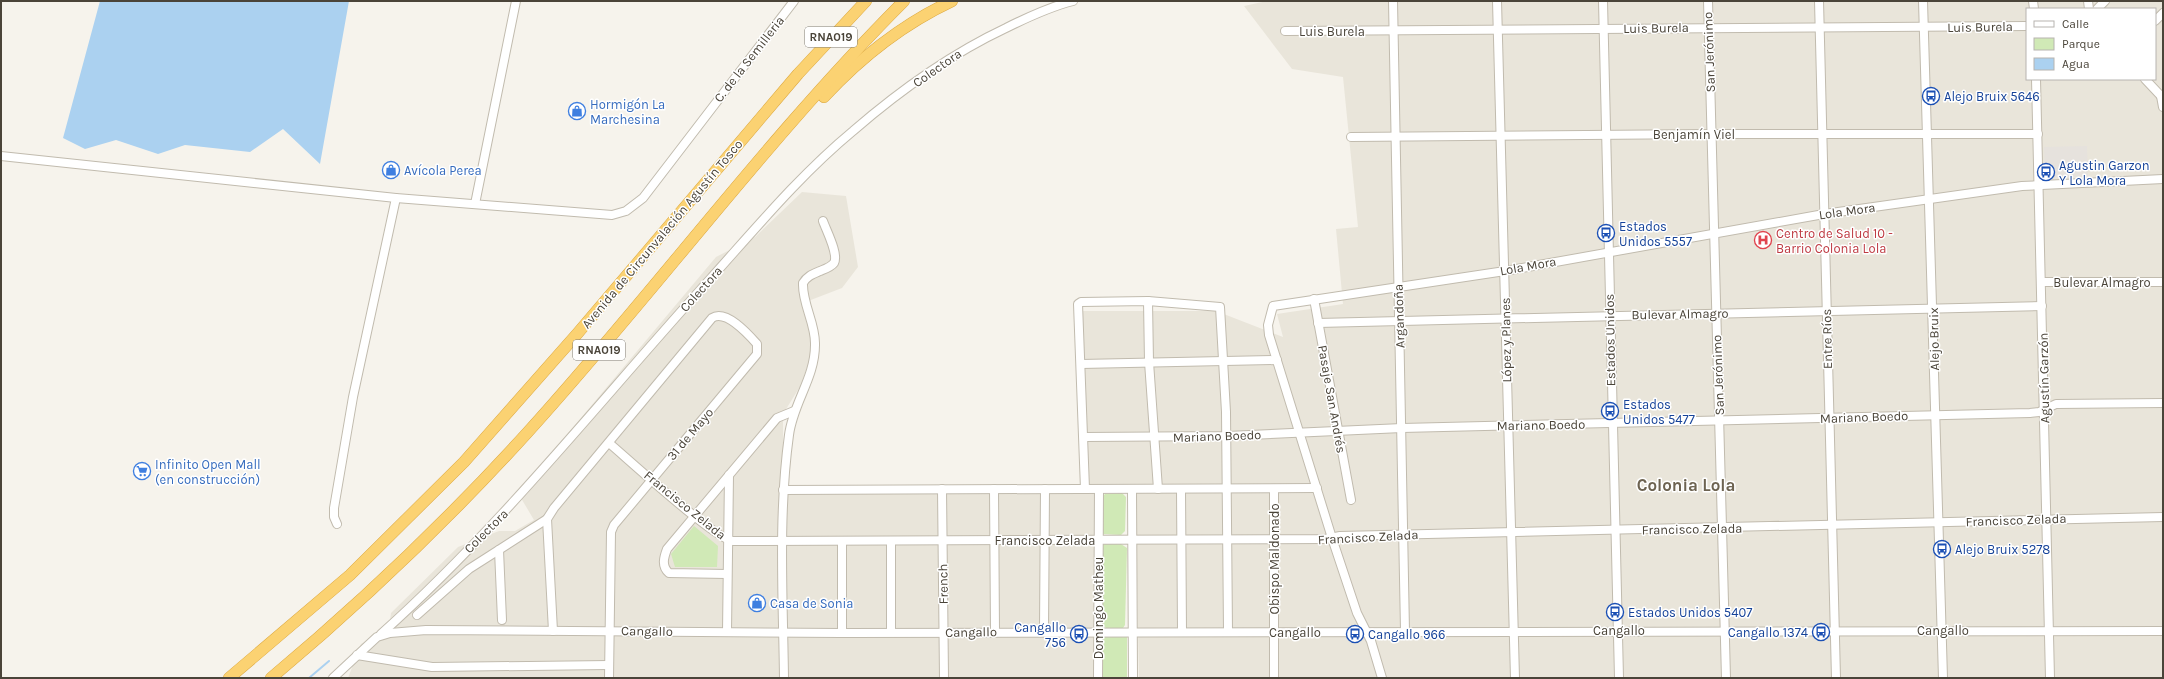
<svg xmlns="http://www.w3.org/2000/svg" width="2164" height="679" font-family="Karla,sans-serif">
<style>
.residential{fill:#e9e5da;fill-rule:evenodd}
.industrial{fill:#e6e2dd}
.green{fill:#d0e9b6}
.water{fill:#abd1f0}
.lines{fill:none;stroke-linecap:round;stroke-linejoin:round}
.stream{stroke:#abd1f0;stroke-width:2}
.minor-casing{stroke:#c1bbae;stroke-width:10}
.highway-casing{stroke:#dca840;stroke-width:12}
.minor{stroke:#fff;stroke-width:8}
.highway{stroke:#fbd272;stroke-width:11}
.labels{text-anchor:middle;dominant-baseline:central;stroke-width:3;stroke-linejoin:round;paint-order:stroke}
.shield{fill:#fff;stroke:#807c74;stroke-width:1}
.shield-label{font-size:12px;font-weight:bold;fill:#4a4439}
.street-label{font-size:13px;fill:#4a4439;stroke:#fff}
.transit-label{font-size:13px;fill:#164399;stroke:#fff;text-anchor:start}
.shop-label{font-size:13px;fill:#366cbe;stroke:#fff;text-anchor:start}
.health-label{font-size:13px;fill:#be3a42;stroke:#fff;text-anchor:start}
.district-label{font-size:17px;font-weight:bold;fill:#6d6351;stroke:#fff}
</style>
<rect width="100%" height="100%" fill="#f6f3ec"/>
<!-- residential -->
<path class="residential" d="M1267,1H2163V678H1139L1135,486L1094,487V678H348L361,644L389,627L391,613L458,547L499,531H515L534,520L518,493L716,257L755,237L802,192L846,196L858,267L842,288L803,303L810,329V359L801,385L783,414V490L1089,485L1082,311H1216L1283,337L1277,314L1343,304L1336,229L1358,227L1343,77L1292,69L1244,6ZM2027,9H2155V79H2027Z"/>
<!-- industrial -->
<path class="industrial" d="M2087,146L2088,177L2048,178L2045,175L2044,147Z"/>
<!-- green -->
<g class="green">
<path d="M1122,493L1126,497L1125,531L1121,535L1103,534L1101,531L1102,497L1105,494Z"/>
<path d="M694,526L718,546L717,567H675L671,554Z"/>
<path d="M1105,544H1121L1127,548L1125,625L1123,628H1106L1102,625V545Z"/>
<path d="M1102,635H1127V678H1100Z"/>
</g>
<!-- water -->
<path class="water" d="M100,1H349L320,164L283,129L250,152L185,145L158,154L116,140L85,149L63,138Z"/>
<g class="lines">
<!-- stream -->
<path class="stream" d="M309,678L329,661"/>
<!-- minor casing -->
<g class="minor-casing">
<g id="minor">
<path d="M1393,1L1405,631"/>
<path d="M1497,1L1515,678"/>
<path d="M1603,1L1619,678"/>
<path d="M1708,1L1726,678"/>
<path d="M1819,1L1836,678"/>
<path d="M1923,1L1943,678"/>
<path d="M2033,1L2034,9"/>
<path d="M2088,1L2089,9"/>
<path d="M2097,9L2105,1"/>
<path d="M2155,21L2163,13"/>
<path d="M1285,31L2027,26"/>
<path d="M2036,79L2050,678"/>
<path d="M2145,79L2161,96"/>
<path d="M2161,96L2163,107"/>
<path d="M1351,137L1712,134H2038"/>
<path d="M1,156L396,198L612,215L626,211L643,198L794,1"/>
<path d="M475,204L516,1"/>
<path d="M2042,282H2163"/>
<path d="M1314,299L1351,500"/>
<path d="M1148,301L1149,362L1158,489"/>
<path d="M1318,323L2042,306"/>
<path d="M1081,364L1277,360"/>
<path d="M1084,437L1227,436L1402,428L2030,413L2039,412L2056,404L2163,403"/>
<path d="M609,443C628,459 716,540 733,541L1325,539L1340,536L2163,517"/>
<path d="M942,489L944,678"/>
<path d="M994,489L995,632"/>
<path d="M1085,489L1078,304L1081,302L1148,301L1220,307L1226,412L1228,631"/>
<path d="M783,490L1317,488"/>
<path d="M1132,490L1133,678"/>
<path d="M1181,490L1182,631"/>
<path d="M337,524L334,517V508L353,397L396,198"/>
<path d="M891,541V632"/>
<path d="M842,542V633"/>
<path d="M499,550L502,620"/>
<path d="M727,574L669,573C661,566 664,557 667,549L777,418L794,411"/>
<path d="M417,615L469,569L547,519"/>
<path d="M553,631L547,519L554,508L712,318C726,309 748,334 757,344V354L614,525L611,532L609,678"/>
<path d="M1044,631L1045,489"/>
<path d="M727,632L729,475"/>
<path d="M381,634C502,526 602,398 711,278C756,228 801,174 853,131C898,92 953,53 1006,28C1028,17 1049,7 1073,1"/>
<path d="M357,655L432,667L609,665"/>
<path d="M333,678L377,637L390,633L426,630L842,633L2163,631"/>
<path d="M784,678C783,597 778,515 789,435C793,403 815,378 815,345C816,324 802,304 803,283C807,276 813,274 820,271C825,269 831,267 834,263C839,254 826,230 823,221"/>
<path d="M1098,678L1099,489"/>
<path d="M1274,678V489"/>
<path d="M1382,678L1371,641L1357,613L1332,538L1269,335L1268,325L1273,306L1505,271L1824,214L2022,186L2163,179"/>
</g>
</g>
<!-- highway casing -->
<g class="highway-casing">
<g id="highway">
<path d="M824,97C861,57 903,24 952,1"/>
<path d="M229,678L350,575L464,462L577,334L798,74L866,1"/>
<path d="M271,678C362,602 447,521 527,433C655,292 769,136 904,1"/>
</g>
</g>
<!-- minor -->
<use href="#minor" class="minor"/>
<!-- highway -->
<use href="#highway" class="highway"/>
</g>
<!-- icons -->
<defs>
<g id="bus-ring" transform="scale(0.9)"><circle r="9.5" fill="#fff" stroke="#1a4fb4" stroke-width="1.5"/><path d="M-5-6H5V4H4V6H2V4H-2V6H-4V4H-5ZM-3.5-4V0h7V-4ZM-3.5 1.2v1.5H-2V1.2ZM2 1.2v1.5H3.5V1.2Z" fill="#1a4fb4"/></g>
<g id="shop-ring" transform="scale(0.9)"><circle r="9.5" fill="#fff" stroke="#3f7fe0" stroke-width="1.5"/><path d="M-5-2.5h2.3a2.7 3.5 0 0 1 5.4 0H5L5.5 6h-11ZM-1.5-2.5h3a1.5 2.3 0 0 0-3 0Z" fill="#3f7fe0"/></g>
<g id="hospital-ring" transform="scale(0.9)"><circle r="9.5" fill="#fff" stroke="#e0444e" stroke-width="1.5"/><path d="M-5-5h3v3.5h4V-5h3V5h-3V1.5h-4V5h-3Z" fill="#e0444e"/></g>
<g id="supermarket-ring" transform="scale(0.9)"><circle r="9.5" fill="#fff" stroke="#3f7fe0" stroke-width="1.5"/><path d="M-6-5.5h2.5l.6 2H6L4.5 2H-2.5L-4.4-4H-6ZM-1.5 3.2a1.3 1.3 0 1 0 .1 0ZM3 3.2a1.3 1.3 0 1 0 .1 0Z" fill="#3f7fe0"/></g>
</defs>
<g fill-rule="evenodd">
<use href="#bus-ring" x="1931" y="96"/>
<use href="#shop-ring" x="577" y="111"/>
<use href="#shop-ring" x="391" y="170"/>
<use href="#bus-ring" x="2046" y="172"/>
<use href="#bus-ring" x="1606" y="233"/>
<use href="#hospital-ring" x="1763" y="240"/>
<use href="#bus-ring" x="1610" y="411"/>
<use href="#supermarket-ring" x="142" y="471"/>
<use href="#bus-ring" x="1942" y="549"/>
<use href="#shop-ring" x="757" y="603"/>
<use href="#bus-ring" x="1615" y="612"/>
<use href="#bus-ring" x="1821" y="632"/>
<use href="#bus-ring" x="1079" y="634"/>
<use href="#bus-ring" x="1355" y="634"/>
</g>
<g class="labels">
<!-- shield labels -->
<g class="shield">
<rect x="805" y="27" width="52" height="20" rx="3"/>
<rect x="573" y="340" width="52" height="20" rx="3"/>
</g>
<g class="shield-label">
<text x="831" y="37">RNA019</text>
<text x="599" y="350">RNA019</text>
</g>
<!-- street labels -->
<g class="street-label">
<text transform="translate(1980 27) rotate(-1)">Luis Burela</text>
<text transform="translate(1656 28) rotate(-1)">Luis Burela</text>
<text x="1332" y="31">Luis Burela</text>
<text transform="translate(1709 52) rotate(-92)">San Jerónimo</text>
<text transform="translate(749 59) rotate(-52)">C. de la Semilleria</text>
<text transform="translate(937 68) rotate(-35)">Colectora</text>
<text x="1694" y="134">Benjamín Viel</text>
<text transform="translate(1847 211) rotate(-8)">Lola Mora</text>
<text transform="translate(662 234) rotate(-50)">Avenida de Circunvalación Agustín Tosco</text>
<text transform="translate(1528 266) rotate(-10)">Lola Mora</text>
<text x="2102" y="282">Bulevar Almagro</text>
<text transform="translate(701 289) rotate(-48)">Colectora</text>
<text transform="translate(1680 314) rotate(-1)">Bulevar Almagro</text>
<text transform="translate(1399 316) rotate(-92)">Argandoña</text>
<text transform="translate(1827 339) rotate(-91)">Entre Ríos</text>
<text transform="translate(1934 339) rotate(-91)">Alejo Bruix</text>
<text transform="translate(1506 340) rotate(-91)">López y Planes</text>
<text transform="translate(1610 340) rotate(-91)">Estados Unidos</text>
<text transform="translate(1718 375) rotate(-92)">San Jerónimo</text>
<text transform="translate(2044 378) rotate(-91)">Agustín Garzón</text>
<text transform="translate(1332 399) rotate(80)">Pasaje San Andrés</text>
<text transform="translate(1864 417) rotate(-2)">Mariano Boedo</text>
<text transform="translate(1541 425) rotate(-1)">Mariano Boedo</text>
<text transform="translate(690 434) rotate(-50)">31 de Mayo</text>
<text transform="translate(1217 436) rotate(-2)">Mariano Boedo</text>
<text transform="translate(685 505) rotate(39)">Francisco Zelada</text>
<text transform="translate(2016 520) rotate(-2)">Francisco Zelada</text>
<text transform="translate(1692 529) rotate(-1)">Francisco Zelada</text>
<text transform="translate(486 531) rotate(-45)">Colectora</text>
<text transform="translate(1368 537) rotate(-3)">Francisco Zelada</text>
<text x="1045" y="540">Francisco Zelada</text>
<text transform="translate(1274 559) rotate(-90)">Obispo Maldonado</text>
<text transform="translate(943 584) rotate(-91)">French</text>
<text transform="translate(1098 608) rotate(-90)">Domingo Matheu</text>
<text x="1619" y="630">Cangallo</text>
<text x="1943" y="630">Cangallo</text>
<text transform="translate(647 631) rotate(1)">Cangallo</text>
<text transform="translate(971 632) rotate(-1)">Cangallo</text>
<text x="1295" y="632">Cangallo</text>
</g>
<!-- transit labels -->
<g class="transit-label">
<text x="1944" y="96">Alejo Bruix 5646</text>
<text x="2059" y="165">Agustin Garzon<tspan x="2059" dy="15">Y Lola Mora</tspan></text>
<text x="1619" y="226">Estados<tspan x="1619" dy="15">Unidos 5557</tspan></text>
<text x="1623" y="404">Estados<tspan x="1623" dy="15">Unidos 5477</tspan></text>
<text x="1955" y="549">Alejo Bruix 5278</text>
<text x="1628" y="612">Estados Unidos 5407</text>
<text x="1066" y="627" text-anchor="end">Cangallo<tspan x="1066" dy="15">756</tspan></text>
<text x="1808" y="632" text-anchor="end">Cangallo 1374</text>
<text x="1368" y="634">Cangallo 966</text>
</g>
<!-- shop labels -->
<g class="shop-label">
<text x="590" y="104">Hormigón La<tspan x="590" dy="15">Marchesina</tspan></text>
<text x="404" y="170">Avícola Perea</text>
<text x="155" y="464">Infinito Open Mall<tspan x="155" dy="15">(en construcción)</tspan></text>
<text x="770" y="603">Casa de Sonia</text>
</g>
<!-- health labels -->
<g class="health-label">
<text x="1776" y="233">Centro de Salud 10 -<tspan x="1776" dy="15">Barrio Colonia Lola</tspan></text>
</g>
<!-- district labels -->
<g class="district-label">
<text x="1686" y="485">Colonia Lola</text>
</g>
</g>
<!-- border -->
<rect width="2164" height="679" fill="none" stroke="#4a4439" stroke-width="4"/>
<!-- legend -->
<rect x="2026" y="8" width="130" height="72" fill="#ffffff" stroke="#b7b4b0"/>
<rect x="2034" y="21" width="20" height="6" fill="#ffffff" stroke="#b7b4b0"/>
<text x="2062" y="28" font-size="12" fill="#4a4439">Calle</text>
<rect x="2034" y="38" width="20" height="12" fill="#d0e9b6" stroke="#b7b4b0"/>
<text x="2062" y="48" font-size="12" fill="#4a4439">Parque</text>
<rect x="2034" y="58" width="20" height="12" fill="#abd1f0" stroke="#b7b4b0"/>
<text x="2062" y="68" font-size="12" fill="#4a4439">Agua</text>
</svg>
